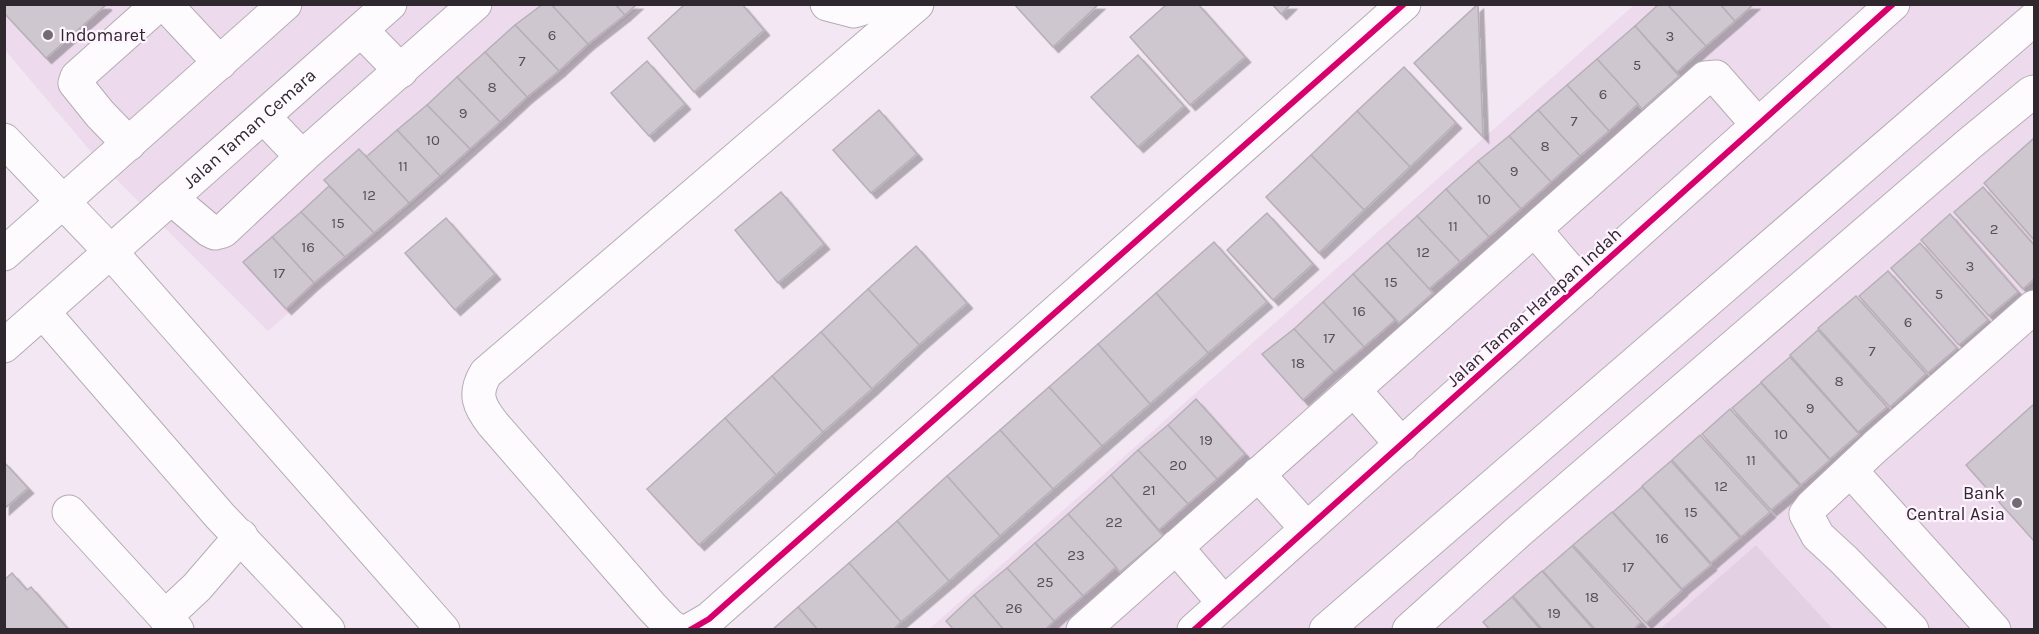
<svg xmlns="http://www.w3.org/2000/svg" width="2039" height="634" font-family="Karla,sans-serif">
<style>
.built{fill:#eddbed}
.green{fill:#e3d0e3}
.building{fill:#cfc7cf;stroke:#b7afb7;stroke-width:1.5;filter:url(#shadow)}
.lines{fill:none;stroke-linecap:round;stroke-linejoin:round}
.minor-casing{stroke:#b4adb4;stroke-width:35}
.minor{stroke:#fdfbfd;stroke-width:33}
.cycleway-casing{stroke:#fef3fe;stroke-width:10}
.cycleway{stroke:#d6006c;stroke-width:6}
.poi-dot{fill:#736b73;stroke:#fef3fe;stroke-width:2}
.labels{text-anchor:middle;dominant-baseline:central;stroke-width:4.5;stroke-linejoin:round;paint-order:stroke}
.number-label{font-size:15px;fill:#575057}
.poi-label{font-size:18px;fill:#2f282f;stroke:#fef3fe;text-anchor:start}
.street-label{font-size:18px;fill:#2f282f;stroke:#fef3fe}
</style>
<defs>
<filter id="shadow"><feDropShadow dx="5.5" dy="5.5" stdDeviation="0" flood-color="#0004"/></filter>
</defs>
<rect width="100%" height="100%" fill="#f2e7f2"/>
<!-- built -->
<g class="built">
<path d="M4,5H642L268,331L103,166L5,50Z"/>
<path d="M1634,5H2034V629H1833L1756,545L1660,629L928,630Z"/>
</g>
<!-- green -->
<path class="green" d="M1756,545L1833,629H1660Z"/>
<!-- building -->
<g class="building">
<path d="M543,4H551L588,44L559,71L515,25Z"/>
<path d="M551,4H615L625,15L588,44Z"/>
<path d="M615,4H637L625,15Z"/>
<path d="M685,4H742L764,30L694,92L648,38Z"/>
<path d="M1014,4H1099L1053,47Z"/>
<path d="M1167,4H1198L1245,57L1190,105L1130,37Z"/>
<path d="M1272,4H1291L1281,14Z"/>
<path d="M1478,4L1483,137L1414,63Z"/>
<path d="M1659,4H1667L1706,46L1677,72L1635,26Z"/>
<path d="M1667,4H1720L1735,21L1706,46Z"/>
<path d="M1720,4H1754L1735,21Z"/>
<path d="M4,5L105,4L106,5L46,58L4,13Z"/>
<path d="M515,25L559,71L527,97L485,52Z"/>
<path d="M1635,26L1679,76L1642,109L1597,59Z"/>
<path d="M485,52L527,97L500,122L457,77Z"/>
<path d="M1138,55L1184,106L1138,147L1091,97Z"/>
<path d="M1597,59L1638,104L1609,131L1567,85Z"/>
<path d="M647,61L685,104L649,136L611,93Z"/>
<path d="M1404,67L1456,123L1410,167L1357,111Z"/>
<path d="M457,77L500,122L470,149L427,105Z"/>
<path d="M1567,85L1609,131L1580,156L1538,110Z"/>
<path d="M427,105L470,149L440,176L397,130Z"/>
<path d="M879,110L917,154L871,193L833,150Z"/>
<path d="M1538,110L1580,156L1551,182L1509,136Z"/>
<path d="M1357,111L1410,167L1364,210L1311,155Z"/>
<path d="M397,130L440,176L409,203L366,157Z"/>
<path d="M1509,136L1551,182L1521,209L1478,161Z"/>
<path d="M2034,138V240L1984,183Z"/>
<path d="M359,149L409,203L374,233L324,180Z"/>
<path d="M1311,155L1364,210L1319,253L1266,197Z"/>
<path d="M1478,161L1521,209L1489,237L1446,189Z"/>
<path d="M329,186L374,233L345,257L301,212Z"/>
<path d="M1983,187L2034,245V279L2023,289L1954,212Z"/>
<path d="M1446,189L1489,237L1460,262L1417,216Z"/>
<path d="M781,192L824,244L778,283L735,230Z"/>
<path d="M301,212L345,257L314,283L272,237Z"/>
<path d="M1267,213L1313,264L1273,300L1227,250Z"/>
<path d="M1950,214L2018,292L1989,316L1921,240Z"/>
<path d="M1417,216L1460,262L1429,289L1387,243Z"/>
<path d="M446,218L495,274L455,310L405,253Z"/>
<path d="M272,237L314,283L286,309L243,262Z"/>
<path d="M1214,242L1267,302L1208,353L1156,293Z"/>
<path d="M1387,243L1433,293L1399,323L1353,274Z"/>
<path d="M1920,243L1988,320L1959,345L1891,268Z"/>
<path d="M916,246L967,303L919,345L868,289Z"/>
<path d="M1888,271L1957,348L1928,373L1859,296Z"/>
<path d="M1353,274L1395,320L1364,347L1323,302Z"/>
<path d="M868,289L919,345L872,389L821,332Z"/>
<path d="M1156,293L1208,353L1150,404L1098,344Z"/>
<path d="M1856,296L1926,374L1890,407L1818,328Z"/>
<path d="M1323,302L1364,347L1334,372L1294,329Z"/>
<path d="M1294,329L1334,372L1303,400L1262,354Z"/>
<path d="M1818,330L1887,407L1858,432L1790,355Z"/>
<path d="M821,332L872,389L823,432L772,376Z"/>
<path d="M1098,344L1150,404L1102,446L1049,387Z"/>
<path d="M1790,357L1859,434L1830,459L1761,382Z"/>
<path d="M772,376L823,432L776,475L725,418Z"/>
<path d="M1761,383L1830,460L1801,485L1732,408Z"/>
<path d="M1049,387L1102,446L1053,489L1000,430Z"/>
<path d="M1196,399L1245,454L1217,479L1168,425Z"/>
<path d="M2034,404V541L1966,465Z"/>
<path d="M1730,409L1800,486L1771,510L1702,434Z"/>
<path d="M725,418L776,475L699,545L647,489Z"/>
<path d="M1168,425L1217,479L1188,504L1138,450Z"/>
<path d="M1000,430L1053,489L1000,536L947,476Z"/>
<path d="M1700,435L1770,512L1741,537L1672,460Z"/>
<path d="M1138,450L1188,504L1159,530L1111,475Z"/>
<path d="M1671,461L1740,538L1711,563L1642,486Z"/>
<path d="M4,462L28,488L4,509Z"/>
<path d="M1111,475L1163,536L1120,572L1068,514Z"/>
<path d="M947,476L1000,536L949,581L897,521Z"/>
<path d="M1642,487L1711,565L1682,589L1613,512Z"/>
<path d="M1612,512L1682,590L1646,623L1573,545Z"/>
<path d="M1068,514L1116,567L1083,596L1035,543Z"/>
<path d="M897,521L949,581L901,622L849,563Z"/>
<path d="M1035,543L1083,596L1054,621L1007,568Z"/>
<path d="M1572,546L1641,622L1633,630H1596L1543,571Z"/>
<path d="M849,563L901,622L893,630H818L798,607Z"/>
<path d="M1007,568L1054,621L1045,630H1004L974,595Z"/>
<path d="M1542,571L1594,630H1543L1513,596Z"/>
<path d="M12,573L27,590L31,587L69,630H4V580Z"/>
<path d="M974,595L1004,630H954L946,621Z"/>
<path d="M1512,597L1541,630H1490L1483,622Z"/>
<path d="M798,607L818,630H772Z"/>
</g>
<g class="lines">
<!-- minor casing -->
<g class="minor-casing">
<g id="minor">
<path d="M165,4L220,63"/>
<path d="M827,4L854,11L877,4"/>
<path d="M361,30L401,71"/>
<path d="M264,117L302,157"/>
<path d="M4,140L110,251L443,630"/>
<path d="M129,144L100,114L75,83L77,77L159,4"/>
<path d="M171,198L209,230L215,233L223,231L302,157L475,4"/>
<path d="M1535,230L1581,284"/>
<path d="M4,254L285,4"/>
<path d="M43,312L220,516L328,630"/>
<path id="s1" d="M4,346L390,4"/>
<path d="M1354,390L1402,445"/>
<path d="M1851,471L1994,630"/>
<path d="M1258,474L1307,529"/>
<path d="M69,512L165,617"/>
<path d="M1176,547L1224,603"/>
<path d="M177,630L165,617L197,587L241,536"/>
<path d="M676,630L669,625L651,606L493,424C479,406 473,394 486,373L917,4"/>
<path d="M690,630L709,619L1404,4"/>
<path d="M1083,630L1705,78L1716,77L1758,125"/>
<path d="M1194,630L1893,4"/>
<path d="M1326,630L2034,19"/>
<path d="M1409,630L1518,532L1969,144L2031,93L2034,92"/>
<path d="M1912,630L1844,560L1818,536L1806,514L1812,506L1876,446L2034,307"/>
</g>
</g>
<!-- minor -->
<use href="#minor" class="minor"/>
<!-- cycleway casing -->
<g class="cycleway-casing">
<g id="cycleway">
<path d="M690,630L709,619L1404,4"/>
<path d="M1194,630L1893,4"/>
</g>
</g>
<!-- cycleway -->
<use href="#cycleway" class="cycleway"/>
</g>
<!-- markers -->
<g class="poi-dot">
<circle cx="48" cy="35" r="6"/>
<circle cx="2017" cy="503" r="6"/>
</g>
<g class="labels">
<!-- number labels -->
<g class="number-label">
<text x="552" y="35">6</text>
<text x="1670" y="36">3</text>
<text x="522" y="61">7</text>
<text x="1637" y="65">5</text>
<text x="492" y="87">8</text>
<text x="1603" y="94">6</text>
<text x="463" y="113">9</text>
<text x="1574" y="121">7</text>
<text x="433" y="140">10</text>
<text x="1545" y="146">8</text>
<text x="403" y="166">11</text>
<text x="1514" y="171">9</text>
<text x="369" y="195">12</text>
<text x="1484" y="199">10</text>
<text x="338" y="223">15</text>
<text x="1453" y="226">11</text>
<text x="1994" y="229">2</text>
<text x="308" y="247">16</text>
<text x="1423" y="252">12</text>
<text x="1970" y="266">3</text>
<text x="279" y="273">17</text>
<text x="1391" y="282">15</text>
<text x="1939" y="294">5</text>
<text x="1359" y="311">16</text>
<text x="1908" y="322">6</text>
<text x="1329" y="338">17</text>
<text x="1872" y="351">7</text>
<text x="1298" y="363">18</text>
<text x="1839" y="381">8</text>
<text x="1810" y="408">9</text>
<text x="1781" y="434">10</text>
<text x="1206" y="440">19</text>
<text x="1751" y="460">11</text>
<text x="1178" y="465">20</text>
<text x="1721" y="486">12</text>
<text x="1149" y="490">21</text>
<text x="1691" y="512">15</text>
<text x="1114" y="522">22</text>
<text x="1662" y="538">16</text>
<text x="1076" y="555">23</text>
<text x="1628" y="567">17</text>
<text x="1045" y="582">25</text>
<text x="1592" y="597">18</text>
<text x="1014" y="608">26</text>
<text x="1554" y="613">19</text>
</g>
<!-- poi labels -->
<g class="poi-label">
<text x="60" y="35">Indomaret</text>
<text x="2005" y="493" text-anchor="end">Bank<tspan x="2005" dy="21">Central Asia</tspan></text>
</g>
<!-- street labels -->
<g class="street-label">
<text stroke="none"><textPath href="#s1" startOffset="328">Jalan Taman Cemara</textPath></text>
<text transform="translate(1534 307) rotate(-42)">Jalan Taman Harapan Indah</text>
</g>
</g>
<!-- border -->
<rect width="2039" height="634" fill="none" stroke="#2f282f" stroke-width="12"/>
</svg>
